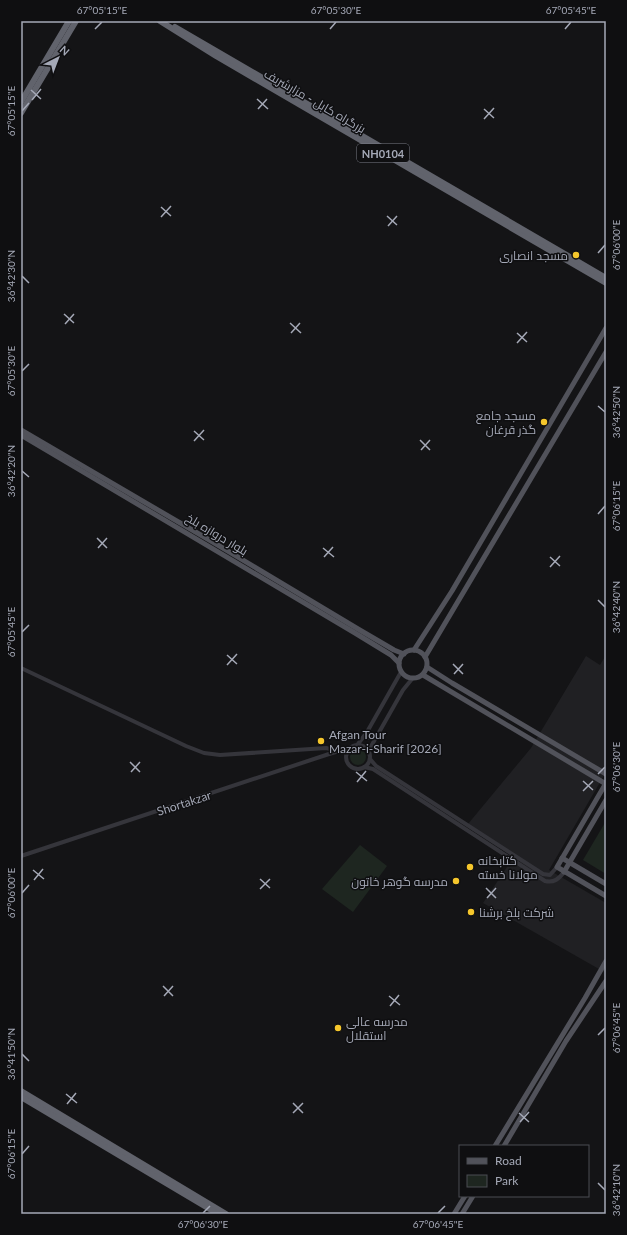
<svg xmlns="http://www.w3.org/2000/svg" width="627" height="1235" font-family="Lato,Cairo,sans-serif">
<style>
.built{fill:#202023}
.green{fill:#1e2620}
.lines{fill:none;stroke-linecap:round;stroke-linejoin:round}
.minor{stroke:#35353b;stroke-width:4}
.major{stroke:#51525a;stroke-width:5}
.highway{stroke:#61636c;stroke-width:6}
.ticks{fill:none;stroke:#a5a9b7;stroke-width:1.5}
.poi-dot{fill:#f6c72c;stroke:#0f0f11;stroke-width:1.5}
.labels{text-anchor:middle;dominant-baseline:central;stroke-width:3;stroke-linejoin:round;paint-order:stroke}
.shield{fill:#0f0f11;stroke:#787b85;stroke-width:1}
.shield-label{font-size:11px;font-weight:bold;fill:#a5a9b7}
.street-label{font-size:12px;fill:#a5a9b7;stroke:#0f0f11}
.poi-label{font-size:12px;fill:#a5a9b7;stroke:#0f0f11;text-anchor:start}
.neatline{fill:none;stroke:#a5a9b7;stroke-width:1.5}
.ticks-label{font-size:10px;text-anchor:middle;fill:#a5a9b7}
</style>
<rect width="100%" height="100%" fill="#141416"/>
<!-- built -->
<path class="built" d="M606,655V772L549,870L606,903V973L483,903L515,855L468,824L531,748L586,656L600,665Z"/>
<!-- green -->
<g class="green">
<circle cx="358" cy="757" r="8"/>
<path d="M606,821V874L583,860Z"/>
<path d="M360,845L387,866L353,912L322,889Z"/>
</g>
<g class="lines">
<!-- minor -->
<g class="minor">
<path d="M21,668L186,746L204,753L220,755L326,748L339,751"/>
<path d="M367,732L369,738H375"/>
<path d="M358,744L367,732L401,672"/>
<circle cx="358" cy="757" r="12"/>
<path d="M369,750L403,690L412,679"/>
<path d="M370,759L376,766L543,874L550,875L557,867"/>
<path d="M364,767L373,769L545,881C554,883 559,879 564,872"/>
<path d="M21,856L329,754L339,751L347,752"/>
</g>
<!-- major -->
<g class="major">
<path d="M21,430L211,541L358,629L394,650L404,654"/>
<path d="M21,435L355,633L391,655L399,663"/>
<circle cx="413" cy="664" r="14"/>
<path d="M414,650L452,591L606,328"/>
<path d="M425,657L606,352"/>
<path d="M427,667L452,683L606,774"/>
<path d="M423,675L606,784"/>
<path d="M606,783L557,867L606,896"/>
<path d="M562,858L606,884"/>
<path d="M564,872L606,800"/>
<path d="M495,1146L585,998L606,961"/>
<path d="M504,1146L566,1041L606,981"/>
<path d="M454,1214L465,1196"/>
<path d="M462,1214L473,1196"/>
</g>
<!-- highway -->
<g class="highway">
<path d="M160,21L216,56L606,283"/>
<path d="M175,27L606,278"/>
<path d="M21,102L69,21"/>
<path d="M21,113L76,21"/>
<path d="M21,1091L226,1214"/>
<path d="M21,1097L218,1214"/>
</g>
</g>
<!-- ticks -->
<path class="ticks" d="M95,29L102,22M330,29L336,22M565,29L571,22M31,90L41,99M257,99L268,109M32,100L41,89M258,109L267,99M484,109L494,118M22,111L29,103M484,119L494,108M161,207L171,216M387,216L397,225M161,217L171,206M388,226L397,216M598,253L605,245M22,276L29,283M64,314L74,323M290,323L301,333M65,324L74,314M291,333L300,323M517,333L527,342M517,343L527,332M22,371L29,364M598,406L605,412M194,431L204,440M420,440L430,450M194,441L204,430M421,450L430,440M22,471L29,477M598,514L605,506M97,538L107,548M98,548L107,538M323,548L334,557M324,557L333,547M550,557L560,566M550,567L560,556M598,600L605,607M22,632L29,625M227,655L237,664M453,664L463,674M227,665L237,654M454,674L463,664M130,762L140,772M131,772L140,762M356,772L367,781M598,774L605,767M583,781L593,790M357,782L366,771M583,791L593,781M33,870L44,879M260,879L270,888M34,880L43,869M486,888L496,898M260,889L270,879M22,893L29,885M487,898L496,888M163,986L173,996M164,996L173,986M389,996L400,1005M390,1006L399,995M598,1035L605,1028M22,1054L29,1061M66,1094L77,1103M293,1103L303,1113M67,1104L76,1093M293,1113L303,1103M519,1113L529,1122M520,1122L529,1112M22,1154L29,1146M598,1183L605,1190M203,1213L210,1206M438,1213L445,1206"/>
<!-- markers -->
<g class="poi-dot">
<circle cx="576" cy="255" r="4"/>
<circle cx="544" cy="422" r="4"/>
<circle cx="321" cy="741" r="4"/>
<circle cx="470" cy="867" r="4"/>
<circle cx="456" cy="881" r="4"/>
<circle cx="471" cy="912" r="4"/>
<circle cx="338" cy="1028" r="4"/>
</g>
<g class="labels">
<!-- shield labels -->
<rect class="shield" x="357" y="144" width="52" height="18" rx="3"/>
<g class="shield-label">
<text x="383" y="153">NH0104</text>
</g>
<!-- street labels -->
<g class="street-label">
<text transform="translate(315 101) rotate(30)">بزرگراه کابل - مزارشریف</text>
<text transform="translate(217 534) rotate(31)">بلوار دروازه بلخ</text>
<text transform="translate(184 803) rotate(-18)">Shortakzar</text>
</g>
<!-- poi labels -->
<g class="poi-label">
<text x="568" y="255" text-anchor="end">مسجد انصاری</text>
<text x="536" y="415" text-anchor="end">مسجد جامع<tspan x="536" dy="14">گذر قرغان</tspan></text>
<text x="329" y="734">Afgan Tour<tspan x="329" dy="14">Mazar-i-Sharif [2026]</tspan></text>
<text x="478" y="860">کتابخانه<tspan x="478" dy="14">مولانا خسته</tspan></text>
<text x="448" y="881" text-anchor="end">مدرسه گوهر خاتون</text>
<text x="479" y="912">شرکت بلخ برشنا</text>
<text x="346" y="1021">مدرسه عالی<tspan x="346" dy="14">استقلال</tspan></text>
</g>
</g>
<!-- border -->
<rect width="627" height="1235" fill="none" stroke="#0f0f11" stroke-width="44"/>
<!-- legend -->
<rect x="459" y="1145" width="130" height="52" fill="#0f0f11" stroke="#4b4d53"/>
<rect x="467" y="1158" width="20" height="6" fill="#51525a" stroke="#4b4d53"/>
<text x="495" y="1165" font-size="12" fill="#a5a9b7">Road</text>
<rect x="467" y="1175" width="20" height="12" fill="#1e2620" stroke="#4b4d53"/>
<text x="495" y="1185" font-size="12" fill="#a5a9b7">Park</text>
<!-- north arrow -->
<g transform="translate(58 58) rotate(42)" stroke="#0f0f11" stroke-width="3" paint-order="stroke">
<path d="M0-3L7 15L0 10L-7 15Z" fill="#a5a9b7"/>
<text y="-6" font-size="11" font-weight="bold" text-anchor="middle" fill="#a5a9b7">N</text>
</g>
<rect x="22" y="22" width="583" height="1191" class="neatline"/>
<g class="ticks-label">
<text x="102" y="14">67°05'15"E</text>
<text x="336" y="14">67°05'30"E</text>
<text x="571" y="14">67°05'45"E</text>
<text transform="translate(11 111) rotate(-90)" y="4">67°05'15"E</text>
<text transform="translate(616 245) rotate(-90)" y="4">67°06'00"E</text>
<text transform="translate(11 276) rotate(-90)" y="4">36°42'30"N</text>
<text transform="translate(11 371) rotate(-90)" y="4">67°05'30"E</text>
<text transform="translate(616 412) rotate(-90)" y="4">36°42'50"N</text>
<text transform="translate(11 471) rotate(-90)" y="4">36°42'20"N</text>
<text transform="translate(616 506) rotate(-90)" y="4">67°06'15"E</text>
<text transform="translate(616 607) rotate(-90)" y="4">36°42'40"N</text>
<text transform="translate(11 632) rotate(-90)" y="4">67°05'45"E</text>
<text transform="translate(616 767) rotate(-90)" y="4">67°06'30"E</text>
<text transform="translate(11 893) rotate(-90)" y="4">67°06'00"E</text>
<text transform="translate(616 1028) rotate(-90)" y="4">67°06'45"E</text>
<text transform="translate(11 1054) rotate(-90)" y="4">36°41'50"N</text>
<text transform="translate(11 1154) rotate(-90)" y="4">67°06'15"E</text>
<text transform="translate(616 1190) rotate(-90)" y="4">36°42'10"N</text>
<text x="203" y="1228">67°06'30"E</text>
<text x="438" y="1228">67°06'45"E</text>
</g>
</svg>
